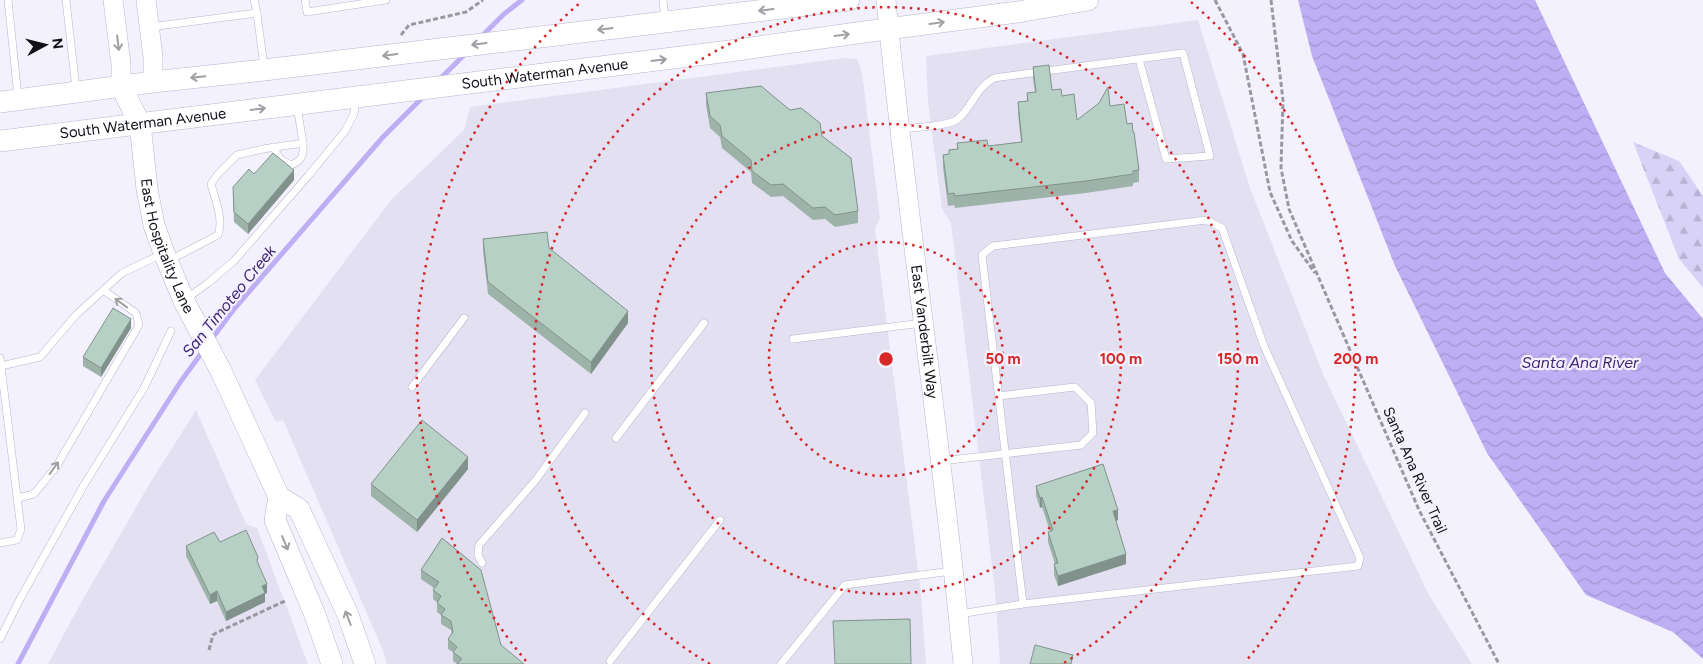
<svg xmlns="http://www.w3.org/2000/svg" width="1703" height="664" font-family="Figtree,sans-serif">
<style>
.built{fill:#e3e0f2}
.forest{fill:url(#forest-firs)}
.water{fill:url(#water-waves)}
.lines{fill:none;stroke-linecap:round;stroke-linejoin:round}
.stream{stroke:#beaff4;stroke-width:5}
.lane-casing{stroke:#b8b4ca;stroke-width:8}
.secondary-casing{stroke:#b8b4ca;stroke-width:20}
.primary-casing{stroke:#b8b4ca;stroke-width:22}
.path{stroke:#9997a2;stroke-width:3;stroke-dasharray:5 2.5;stroke-linecap:butt}
.lane{stroke:#fff;stroke-width:7}
.secondary{stroke:#fff;stroke-width:19}
.primary{stroke:#fff;stroke-width:21}
.wall{fill:#9db3aa}
.shaded-wall{fill:#80928b}
.building{fill:#b7d0c6;stroke:#80928b}
.oneway{stroke:#a09fa3}
.ring{fill:none;stroke:#d62828;stroke-width:2.5;stroke-dasharray:2.5 5}
.labels{text-anchor:middle;dominant-baseline:central;stroke-width:4.5;stroke-linejoin:round;paint-order:stroke}
.street-label{font-size:15px;fill:#121018;stroke:#f4f1ff}
.water-label{font-size:16px;font-style:italic;fill:#402675;stroke:#f4f1ff}
.centre{fill:#d62828;stroke:#f4f1ff;stroke-width:2.5}
.ring-label{font-size:15px;text-anchor:middle;font-weight:bold;fill:#d62828;stroke:#f4f1ff;stroke-width:4.5;stroke-linejoin:round;paint-order:stroke}
</style>
<defs>
<pattern id="forest-firs" width="22" height="20" patternUnits="userSpaceOnUse" patternTransform="scale(1.25)"><rect width="22" height="20" fill="#d9d2f7"/><path d="M5 1l3.5 6h-7zM16 11l3.5 6h-7z" fill="#b9b3d3"/></pattern>
<pattern id="water-waves" width="16" height="10" patternUnits="userSpaceOnUse" patternTransform="scale(1.25)"><rect width="16" height="10" fill="#beaff4"/><path d="M0 5q4-4 8 0t8 0" fill="none" stroke="#a296d0"/></pattern>
</defs>
<rect width="100%" height="100%" fill="#f4f1ff"/>
<!-- built -->
<g class="built">
<path d="M1198,20L1250,188L1324,376L1429,595L1472,664H1000L995,591L951,223L942,209L928,103L926,56Z"/>
<path d="M845,58L857,59L862,72L880,218L875,229L921,594L926,664H387L384,653L283,420L276,422L255,380L391,200L464,130L470,107Z"/>
<path d="M196,410L246,524L257,528L308,664H48L79,606L150,483Z"/>
</g>
<!-- forest -->
<path class="forest" d="M1633,142L1679,161L1703,196V288L1679,259Z"/>
<!-- water -->
<path class="water" d="M1298,0H1535L1665,273L1703,319V659L1673,632L1586,595L1487,453L1395,266L1312,56Z"/>
<g class="lines">
<!-- stream -->
<g class="stream">
<path d="M482,36L504,14L522,0"/>
<path d="M438,81L466,53"/>
<path d="M211,340L234,309L383,137L424,96"/>
<path d="M18,664L104,501L181,381L203,351"/>
</g>
<!-- lane casing -->
<g class="lane-casing">
<g id="lane">
<path d="M8,0L18,97"/>
<path d="M66,0L76,89"/>
<path d="M254,0L257,13"/>
<path d="M305,0L307,12L386,0"/>
<path d="M663,0L665,19"/>
<path d="M150,27L257,13L264,67"/>
<path d="M900,129C914,127 948,127 958,119C972,107 976,88 994,78L1183,53L1210,156L1166,159L1139,59"/>
<path d="M273,147L281,160L291,165C302,161 304,155 303,143"/>
<path d="M168,261L218,235C224,220 215,199 211,184L218,174L237,155L263,149L303,143L297,106"/>
<path d="M186,299L208,283L234,261L308,176L345,131L354,114L356,99"/>
<path d="M793,339L923,323"/>
<path d="M0,358L21,529L17,540L0,543"/>
<path d="M1,366L40,357L76,315L122,273L162,254"/>
<path d="M412,387L464,318"/>
<path d="M616,438L704,323"/>
<path d="M941,461L1081,445L1093,433L1091,403L1075,387L998,396"/>
<path d="M18,498L34,494L56,467L139,325L136,313L103,290"/>
<path d="M482,563L478,555L479,545L535,481L585,413"/>
<path d="M959,614L1023,604L1358,566L1360,558L1264,346L1222,228L1206,220L993,246L982,255L1023,604"/>
<path d="M0,639L20,599L84,485L144,388L171,331"/>
<path d="M610,661L720,520"/>
<path d="M781,664L845,585L952,571"/>
</g>
</g>
<!-- secondary casing -->
<g class="secondary-casing">
<g id="secondary">
<path d="M113,0L121,64V86"/>
<path d="M146,0L153,57V82"/>
<path id="s1" d="M886,0C907,222 942,442 963,664"/>
</g>
</g>
<!-- primary casing -->
<g class="primary-casing">
<g id="primary">
<path id="s2" d="M121,86L140,124L147,189L154,225L164,253L184,301L221,371L279,497L275,520L315,615L332,664"/>
<path d="M0,102L153,82L264,70L849,0"/>
<path id="s3" d="M0,141L730,51L864,32L1018,12L1088,0"/>
<path d="M279,497L299,509L348,615L365,664"/>
</g>
</g>
<!-- path -->
<g class="path">
<path d="M1215,0L1243,54L1270,192L1292,241L1315,273"/>
<path d="M1271,0L1283,100L1281,168L1289,209L1419,510L1499,664"/>
<path d="M401,35L409,25L466,12L483,0"/>
<path d="M209,650L213,635L216,633L287,600"/>
</g>
<!-- lane -->
<use href="#lane" class="lane"/>
<!-- secondary -->
<use href="#secondary" class="secondary"/>
<!-- primary -->
<use href="#primary" class="primary"/>
</g>
<!-- wall -->
<g class="wall">
<path d="M1033,67L1052,90L1062,96L1077,120L1110,106L1127,124L1139,170V182L1133,183V186L1086,193L955,208L954,205L948,206L943,167V155L949,154V150L957,149V143L988,146L1021,142L1018,114V102L1027,101V93L1035,92L1033,79Z"/>
<path d="M706,93L822,136L858,211V223L835,227L825,219L813,220L783,196L771,197L752,183L751,172L722,148L720,137L710,128L706,105Z"/>
<path d="M254,174L294,180L248,234L234,222L233,197Z"/>
<path d="M483,239L549,248L628,323L591,374L488,294L483,251Z"/>
<path d="M131,328L101,377L83,366V357Z"/>
<path d="M468,469L417,532L371,496V484Z"/>
<path d="M1036,486L1118,520L1116,521L1126,564L1058,586L1054,575V564H1055L1048,542V532L1050,531L1042,507L1040,508L1036,496Z"/>
<path d="M442,538L501,645L457,664L453,661V652L448,649V639L452,635L451,630L441,624V615L437,612V602L433,599V590L434,588L421,579V570Z"/>
<path d="M220,542L258,564L267,593L265,594V602L226,621L217,601L210,604L186,556V546Z"/>
</g>
<!-- shaded-wall -->
<g class="shaded-wall">
<path d="M294,170V180L248,234V224Z"/>
<path d="M628,311V323L591,374V362Z"/>
<path d="M131,319V328L101,377V368Z"/>
<path d="M468,457V469L417,532V520Z"/>
<path d="M1042,497V507L1040,508V498Z"/>
<path d="M1118,510V520L1113,522V511Z"/>
<path d="M1126,554V564L1058,586V576Z"/>
<path d="M267,584V593L265,594V602L226,621V612L262,586Z"/>
<path d="M217,591V601L210,604V595Z"/>
</g>
<!-- building -->
<g class="building">
<path d="M1049,65L1052,90L1061,89L1062,96L1074,94L1077,120L1099,103L1108,87L1110,106L1124,104L1127,124L1132,123L1133,132H1134L1139,170L1133,171V174L1086,181L955,196L954,193L948,194L943,155L949,154V150L958,149L957,143L987,140L988,146L1022,142L1018,102L1028,101L1027,93L1036,92L1033,67Z"/>
<path d="M761,86L790,110L801,108L820,123L822,136L851,158L858,211L835,215L825,207L813,208L783,184L771,185L752,171L751,160L722,136L720,125L710,116L706,93Z"/>
<path d="M273,153L294,170L248,224L234,212L233,187L249,169L254,174Z"/>
<path d="M547,232L549,248L628,311L591,362L488,282L483,239Z"/>
<path d="M113,308L131,319L101,368L83,357Z"/>
<path d="M422,420L468,457L417,520L371,484Z"/>
<path d="M1103,464L1118,510L1113,511L1126,554L1058,576L1054,564L1058,563L1048,532L1053,530L1042,497L1040,498L1036,486Z"/>
<path d="M246,530L258,557L257,561L267,584L262,586L265,593L226,612L217,591L210,595L186,546L214,532L220,542Z"/>
<path d="M442,538L481,570L501,645L524,664H457L462,659L453,652L457,647L448,639L453,632L451,621L441,615L445,609L437,603L441,596L433,590L439,582L421,570Z"/>
<path d="M910,619L911,664H835L833,621Z"/>
<path d="M1035,645L1073,655L1071,664H1030Z"/>
</g>
<!-- one-way arrows -->
<defs><path id="oneway-shaft" d="M-6 0H5M1.5-3L5.5 0L1.5 3" fill="none" stroke-width="1.6" stroke-linecap="round" stroke-linejoin="round" transform="scale(1.25)"/></defs>
<g class="oneway">
<use href="#oneway-shaft" transform="translate(766 10) rotate(173)"/>
<use href="#oneway-shaft" transform="translate(937 23) rotate(-8)"/>
<use href="#oneway-shaft" transform="translate(605 29) rotate(173)"/>
<use href="#oneway-shaft" transform="translate(842 35) rotate(-8)"/>
<use href="#oneway-shaft" transform="translate(118 43) rotate(83)"/>
<use href="#oneway-shaft" transform="translate(479 44) rotate(173)"/>
<use href="#oneway-shaft" transform="translate(390 55) rotate(173)"/>
<use href="#oneway-shaft" transform="translate(659 60) rotate(-7)"/>
<use href="#oneway-shaft" transform="translate(198 77) rotate(174)"/>
<use href="#oneway-shaft" transform="translate(258 109) rotate(-7)"/>
<use href="#oneway-shaft" transform="translate(121 303) rotate(-144)"/>
<use href="#oneway-shaft" transform="translate(54 468) rotate(-54)"/>
<use href="#oneway-shaft" transform="translate(285 543) rotate(67)"/>
<use href="#oneway-shaft" transform="translate(348 618) rotate(-111)"/>
</g>
<!-- distance rings -->
<g class="ring">
<circle cx="886" cy="359" r="117"/>
<circle cx="886" cy="359" r="235"/>
<path d="M710 664A352 352 0 1 1 1062 664"/>
<path d="M526 661A470 470 0 0 1 581 2M1191 2A470 470 0 0 1 1246 661"/>
</g>
<g class="labels">
<!-- street labels -->
<g class="street-label">
<text stroke="none"><textPath href="#s3" startOffset="549">South Waterman Avenue</textPath></text>
<text stroke="none"><textPath href="#s3" startOffset="144">South Waterman Avenue</textPath></text>
<text stroke="none"><textPath href="#s2" startOffset="168">East Hospitality Lane</textPath></text>
<text stroke="none"><textPath href="#s1" startOffset="334">East Vanderbilt Way</textPath></text>
<text transform="translate(1415 470) rotate(66)">Santa Ana River Trail</text>
</g>
<!-- water labels -->
<g class="water-label">
<text transform="translate(229 301) rotate(-51)">San Timoteo Creek</text>
<text x="1580" y="362">Santa Ana River</text>
</g>
</g>
<circle cx="886" cy="359" r="8" class="centre"/>
<g class="ring-label">
<text x="1003" y="364">50 m</text>
<text x="1121" y="364">100 m</text>
<text x="1238" y="364">150 m</text>
<text x="1356" y="364">200 m</text>
</g>
<!-- north arrow -->
<g transform="translate(45 45) rotate(83)" stroke="#f4f1ff" stroke-width="4" paint-order="stroke">
<path d="M0-4L9 19L0 12L-9 19Z" fill="#121018"/>
<text y="-8" font-size="14" font-weight="bold" text-anchor="middle" fill="#121018">N</text>
</g>
</svg>
